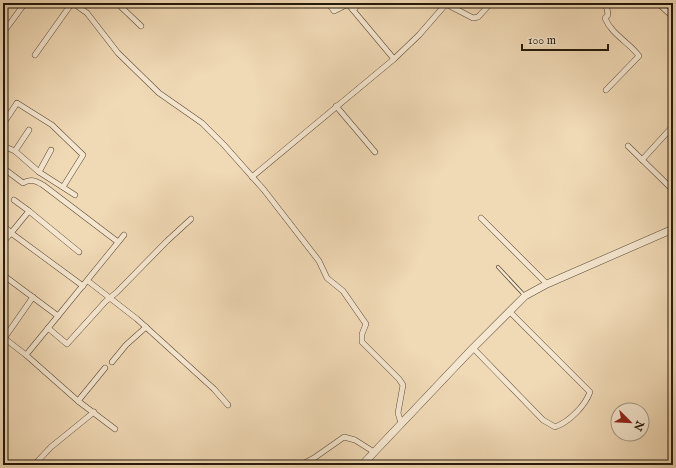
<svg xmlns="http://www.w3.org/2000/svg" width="676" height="468" font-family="'IM FELL English',serif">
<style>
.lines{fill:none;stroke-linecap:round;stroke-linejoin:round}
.service-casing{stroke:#584934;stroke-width:4}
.minor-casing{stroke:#584934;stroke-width:6}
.tertiary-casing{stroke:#584934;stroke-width:8}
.service{stroke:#f5e6cf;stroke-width:2.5}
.minor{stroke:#f5e6cf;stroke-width:5}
.tertiary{stroke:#f5e6cf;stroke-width:7}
</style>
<rect width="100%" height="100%" fill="#f0d9b5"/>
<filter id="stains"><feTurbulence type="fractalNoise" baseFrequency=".005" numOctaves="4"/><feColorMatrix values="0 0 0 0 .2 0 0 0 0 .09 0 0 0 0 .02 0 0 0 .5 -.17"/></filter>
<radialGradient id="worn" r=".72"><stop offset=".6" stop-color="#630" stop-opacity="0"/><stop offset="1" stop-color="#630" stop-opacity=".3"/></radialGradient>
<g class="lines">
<!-- service casing -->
<g class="service-casing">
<path id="service" d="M498,267L525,296"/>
</g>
<!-- minor casing -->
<g class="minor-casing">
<g id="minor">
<path d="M73,3L87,13L118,53L159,93L202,123L224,145L264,190L319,261L327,278L343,291L366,324L362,334V342L399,379L403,385L398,413L401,423"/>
<path d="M117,3L141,26"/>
<path d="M328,3L334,11L348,4L394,59"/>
<path d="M602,3L607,8L608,15L605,18C611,34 630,43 639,56L606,90"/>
<path d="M661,3V6L673,17"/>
<path d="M353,10L360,3"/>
<path d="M3,33L25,3"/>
<path d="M673,34L672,37L673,38"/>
<path d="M35,55L72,3"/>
<path d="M336,106L375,152"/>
<path d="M3,124L17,103L52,125L83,155L63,187"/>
<path d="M3,146L15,151L39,172L75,195"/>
<path d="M628,146L673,190"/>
<path d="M15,151L29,130"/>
<path d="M642,160L673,126"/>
<path d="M3,168L23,183C31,178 36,181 43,185L118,242"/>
<path d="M39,172L51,150"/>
<path d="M252,177L394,59L419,35L446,4L473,18L478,17L491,3"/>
<path d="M14,200L29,211"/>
<path d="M481,218L547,284"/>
<path d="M3,225L11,233L29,211L79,252"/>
<path d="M3,242L11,233L83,286"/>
<path d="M3,275L58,316L124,235"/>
<path d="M88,281L137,319L214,389L228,405"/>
<path d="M58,316L26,355L78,401L115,429"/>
<path d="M48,328L67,344L105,302L117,292L167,241L191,219"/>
<path d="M4,338L26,355"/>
<path d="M3,340L33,297"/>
<path d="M473,348L543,420L555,427C569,422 585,406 590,392L509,311"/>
<path d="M112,362L126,345L146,327"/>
<path d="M78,401L105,368"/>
<path d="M34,465L51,447L94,412"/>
<path d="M301,465L314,458L344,437L355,440L374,452"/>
</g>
</g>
<!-- tertiary casing -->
<g class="tertiary-casing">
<path id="tertiary" d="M362,465L473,348L525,296L547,284L673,229"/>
</g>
<!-- service -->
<use href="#service" class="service"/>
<!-- minor -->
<use href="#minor" class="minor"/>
<!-- tertiary -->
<use href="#tertiary" class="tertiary"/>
</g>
<!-- margin -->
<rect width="676" height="468" fill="none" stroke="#f0d9b5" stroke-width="16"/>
<rect x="4" y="4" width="668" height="460" fill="none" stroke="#251909" stroke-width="2"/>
<rect x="8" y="8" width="660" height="452" fill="none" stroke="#251909"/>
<!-- north arrow -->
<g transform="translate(630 422) rotate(114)"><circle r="19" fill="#f5e6cf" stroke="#a29480"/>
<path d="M0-3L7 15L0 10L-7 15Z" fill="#8f2418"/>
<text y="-6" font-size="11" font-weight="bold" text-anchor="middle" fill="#251909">N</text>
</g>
<!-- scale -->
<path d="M522 44v6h86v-6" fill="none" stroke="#251909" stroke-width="2"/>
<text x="528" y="44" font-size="12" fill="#251909" stroke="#f5e6cf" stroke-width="3" paint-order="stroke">100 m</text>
<rect width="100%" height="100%" filter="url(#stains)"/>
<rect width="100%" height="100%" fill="url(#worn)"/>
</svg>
